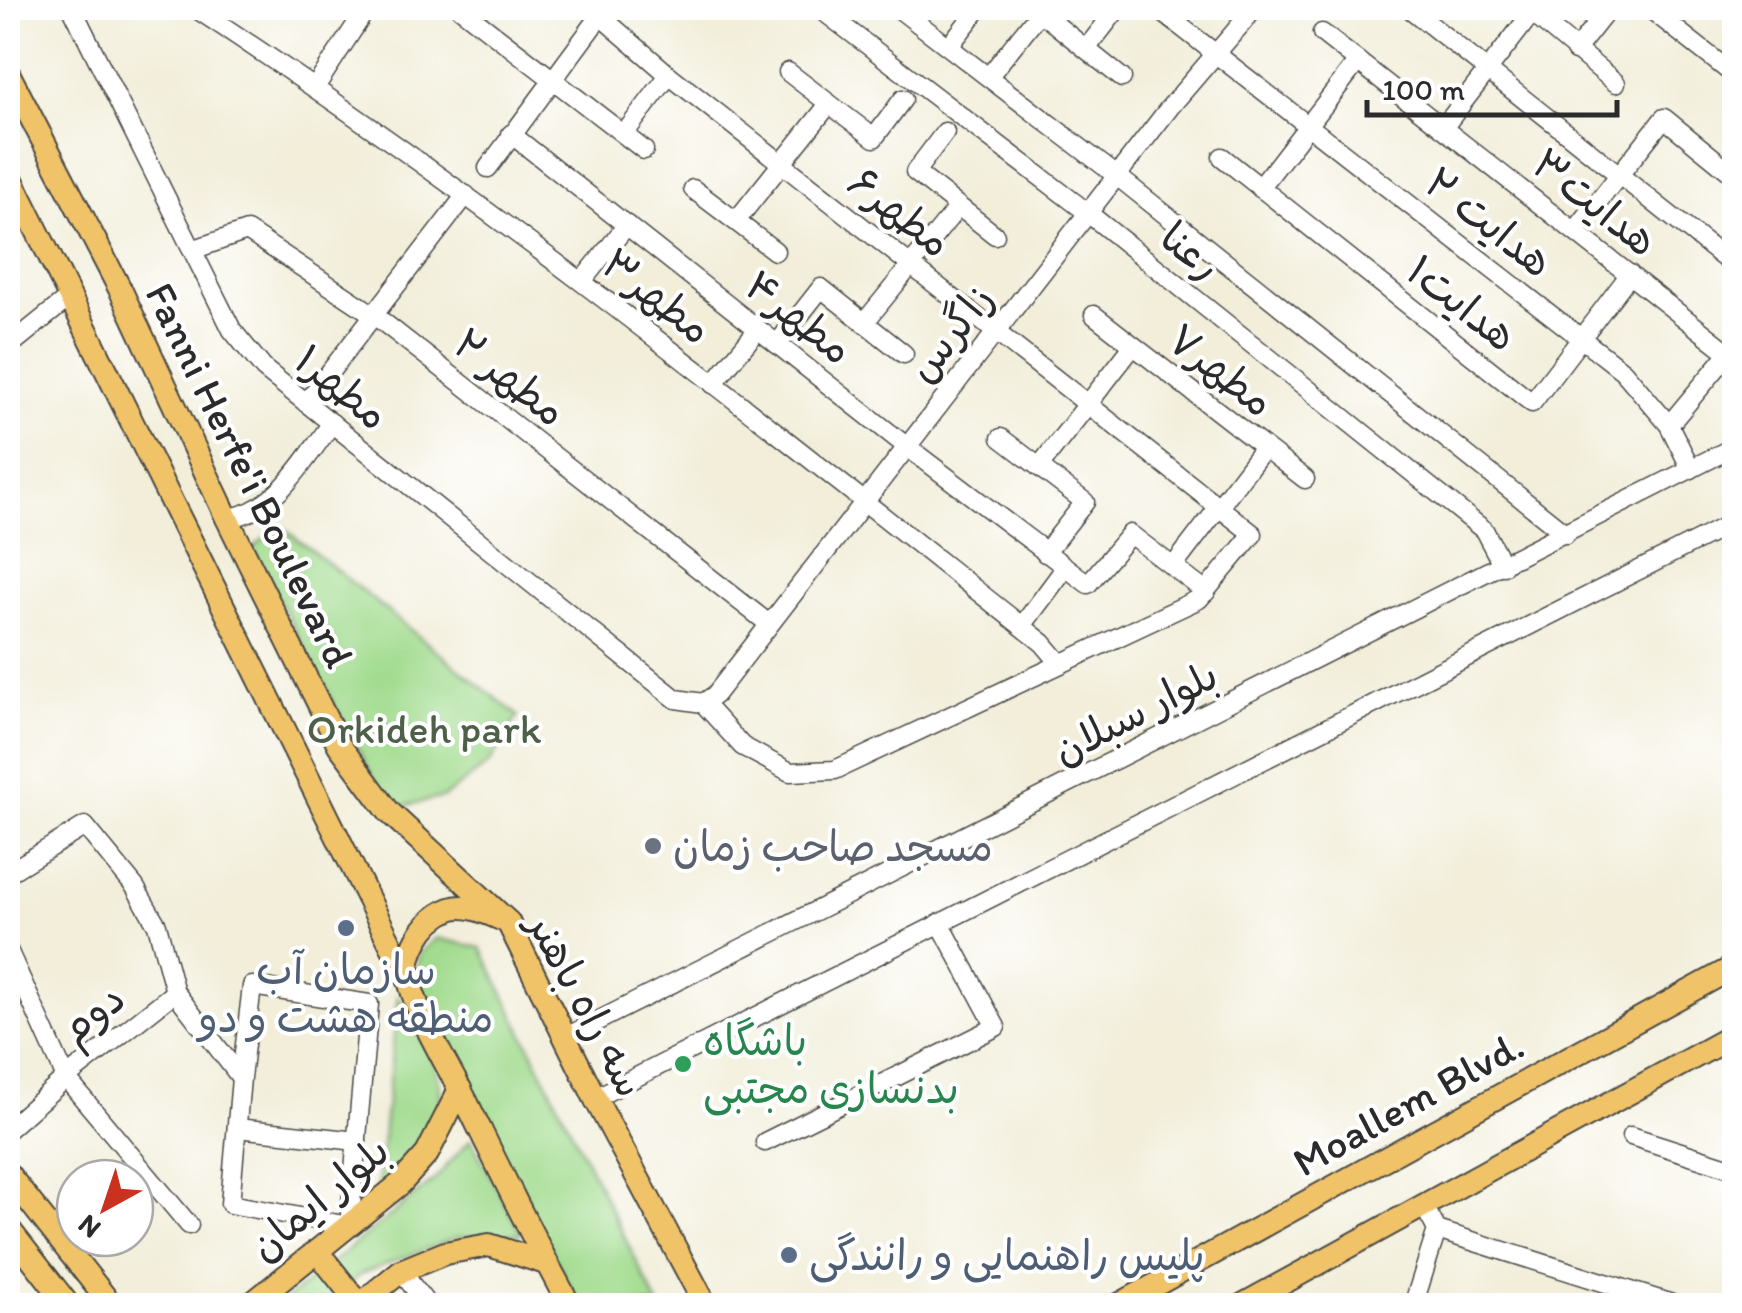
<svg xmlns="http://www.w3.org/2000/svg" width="1742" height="1313" font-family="Itim,'Playpen Sans Arabic',sans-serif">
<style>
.green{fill:#a1db8e;stroke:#66835c;stroke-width:2.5}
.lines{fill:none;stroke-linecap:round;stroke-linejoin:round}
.minor-casing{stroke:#494845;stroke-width:21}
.major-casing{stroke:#494845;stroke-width:26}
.minor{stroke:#fff;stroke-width:18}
.major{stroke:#f1c369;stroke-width:22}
.worship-dot{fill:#6b7280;stroke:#fff;stroke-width:4}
.service-dot{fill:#5c6f8a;stroke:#fff;stroke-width:4}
.leisure-dot{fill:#2e9e5b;stroke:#fff;stroke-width:4}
.labels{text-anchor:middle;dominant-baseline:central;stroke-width:8;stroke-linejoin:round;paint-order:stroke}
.street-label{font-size:42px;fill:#2b2b2b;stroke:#fff}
.park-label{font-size:42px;fill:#4e6049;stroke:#fff}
.worship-label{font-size:42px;fill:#5b616d;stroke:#fff;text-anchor:start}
.service-label{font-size:42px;fill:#4e5e75;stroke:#fff}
.leisure-label{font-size:42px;fill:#27864d;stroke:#fff;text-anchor:start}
</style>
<rect width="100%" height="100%" fill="#fff"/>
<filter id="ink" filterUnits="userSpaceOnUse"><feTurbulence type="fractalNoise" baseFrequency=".01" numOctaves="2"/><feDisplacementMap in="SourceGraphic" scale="20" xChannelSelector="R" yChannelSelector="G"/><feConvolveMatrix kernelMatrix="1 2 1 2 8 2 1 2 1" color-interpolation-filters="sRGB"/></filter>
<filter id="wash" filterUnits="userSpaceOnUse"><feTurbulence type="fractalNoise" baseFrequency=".0048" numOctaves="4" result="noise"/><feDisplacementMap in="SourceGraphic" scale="40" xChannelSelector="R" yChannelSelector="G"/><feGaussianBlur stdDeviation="2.25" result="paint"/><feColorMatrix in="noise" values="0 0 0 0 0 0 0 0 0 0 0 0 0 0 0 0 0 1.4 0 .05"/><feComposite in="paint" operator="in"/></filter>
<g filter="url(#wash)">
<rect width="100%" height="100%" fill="#f2eeda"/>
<!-- green -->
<g class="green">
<path d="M280,525L518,716L489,764L444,797L390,809L252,549Z"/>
<path d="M436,938L481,948L658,1305H579L446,1046L416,980L419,954Z"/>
<path d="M398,997C428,1046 462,1093 423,1148C412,1164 392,1178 377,1192Z"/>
<path d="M471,1139L521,1234L458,1237L363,1273L323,1305L278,1306L433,1181Z"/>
</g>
</g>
<g filter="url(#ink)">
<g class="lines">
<!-- minor casing -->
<g class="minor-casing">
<g id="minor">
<path d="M72,8L232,330L264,369L676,699L703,703"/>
<path d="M195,8C491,201 766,424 1043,643L1059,662"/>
<path d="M460,8L644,150"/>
<path d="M591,8L669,75L1253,534L1199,599L835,770L790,772L742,746L703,703"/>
<path d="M727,8L757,13L769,8"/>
<path d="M819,8L1088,213L1484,530L1503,566"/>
<path d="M898,8L1117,176L1566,534"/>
<path d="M1157,8L1623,371L1669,425L1691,469"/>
<path d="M1409,8L1734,266"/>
<path d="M1649,8L1734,75"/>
<path d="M1322,33L1729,353"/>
<path d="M950,45L979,8"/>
<path d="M1086,49L1118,8"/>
<path d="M1575,51L1609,8"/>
<path d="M788,72L874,138L903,99"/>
<path d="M989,76L1040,12L1122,78"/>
<path d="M316,86L367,8"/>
<path d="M1443,128L1532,13L1616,83"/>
<path d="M945,132L915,172L995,235"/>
<path d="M511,134L906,446L1088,584L1130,534L1206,592"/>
<path d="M624,134L669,75"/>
<path d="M1222,157L1532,403L1630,274"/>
<path d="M488,168L606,8"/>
<path d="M1260,188L1358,61"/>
<path d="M693,189L775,251"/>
<path d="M736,221L829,104"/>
<path d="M1575,231L1664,118L1734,175"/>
<path d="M192,250L247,231L374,315L769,624"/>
<path d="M582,281L627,225"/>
<path d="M1094,315L1305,479"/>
<path d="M864,323L958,207"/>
<path d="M777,344L821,288L904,354"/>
<path d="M8,347L71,296"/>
<path d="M713,384L758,329"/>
<path d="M306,403L466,195"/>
<path d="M1669,425L1734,347"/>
<path d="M1001,438L1085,502L1045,553"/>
<path d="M1039,467L1133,346"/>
<path d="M227,518C276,513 305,459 332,423"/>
<path d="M1173,567L1264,448"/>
<path d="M1022,626L1065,568"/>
<path d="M703,703L715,695L1170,107L1255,8"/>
<path d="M8,873L85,826L135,887L157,925L175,992L241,1078L230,1204L349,1226L369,1004L252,986L241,1078"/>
<path d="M8,950L66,1078L189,1225"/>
<path d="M566,1037L1734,447"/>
<path d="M595,1098L1734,522"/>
<path d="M237,1128L357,1141"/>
<path d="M8,1129L66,1078L175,992"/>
<path d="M1631,1136L1734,1169"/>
<path d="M765,1142L996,1027L940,923"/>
<path d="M1437,1230L1679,1306"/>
<path d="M401,1271L428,1306"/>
<path d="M1413,1306L1437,1230L1424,1206"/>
</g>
</g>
<!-- major casing -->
<g class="major-casing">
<g id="major">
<path d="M8,73L121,291L227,518L339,745L389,812L508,922"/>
<path d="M8,172L408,979"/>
<path d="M8,1174L112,1306"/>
<path d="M8,1228L69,1306"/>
<path d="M317,1251L359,1304"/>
<path d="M249,1306L400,1184L427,1154L460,1089"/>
<path d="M358,1306L401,1271L445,1253L489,1245L546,1263"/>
<path d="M570,1306C533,1239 500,1170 466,1101C447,1064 422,1025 410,984C402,956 423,920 450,909C468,902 491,915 508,922L595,1098L706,1306"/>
<path d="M1117,1306L1734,967"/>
<path d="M1241,1306L1734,1035"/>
</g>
</g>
<!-- minor -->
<use href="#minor" class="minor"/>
<!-- major -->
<use href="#major" class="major"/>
</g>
</g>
<!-- markers -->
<circle class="worship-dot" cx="653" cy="846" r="10"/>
<g class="service-dot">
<circle cx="346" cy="928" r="10"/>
<circle cx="789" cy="1255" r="10"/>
</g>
<circle class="leisure-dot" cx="683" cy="1064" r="10"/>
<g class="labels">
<!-- street labels -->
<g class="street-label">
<text transform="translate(1595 202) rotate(38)">هدایت۳</text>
<text transform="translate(900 212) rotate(38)">مطهر۶</text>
<text transform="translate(1489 222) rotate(38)">هدایت ۲</text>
<text transform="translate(1191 251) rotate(39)">رعنا</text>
<text transform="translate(657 296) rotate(38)">مطهر۳</text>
<text transform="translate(1462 303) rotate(38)">هدایت۱</text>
<text transform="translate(799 317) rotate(38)">مطهر۴</text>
<text transform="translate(950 333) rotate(-52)">زاگرس</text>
<text transform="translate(1221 370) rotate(38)">مطهر۷</text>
<text transform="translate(510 377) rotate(38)">مطهر ۲</text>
<text transform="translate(342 387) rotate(39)">مطهر۱</text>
<text transform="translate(250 475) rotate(64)">Fanni Herfe'i Boulevard</text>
<text transform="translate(1135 712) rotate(-27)">بلوار سبلان</text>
<text transform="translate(587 1005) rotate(62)">سه راه باهنر</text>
<text transform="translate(92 1013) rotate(-38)">دوم</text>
<text transform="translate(1408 1103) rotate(-29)">Moallem Blvd.</text>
<text transform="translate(319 1198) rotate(-40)">بلوار ایمان</text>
</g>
<!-- park labels -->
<g class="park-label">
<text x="424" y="728">Orkideh park</text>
</g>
<!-- worship labels -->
<g class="worship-label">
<text x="673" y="846">مسجد صاحب زمان</text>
</g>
<!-- service labels -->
<g class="service-label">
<text x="346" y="969">سازمان آب<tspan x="346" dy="48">منطقه هشت و دو</tspan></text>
<text x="809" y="1255" text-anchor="start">پلیس راهنمایی و رانندگی</text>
</g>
<!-- leisure labels -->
<g class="leisure-label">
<text x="703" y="1040">باشگاه<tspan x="703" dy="48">بدنسازی مجتبی</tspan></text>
</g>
</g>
<!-- margin -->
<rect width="1742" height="1313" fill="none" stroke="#fff" stroke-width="40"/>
<!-- north arrow -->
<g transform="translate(105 1208) rotate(220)"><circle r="48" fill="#ffffff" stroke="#aaaaaa" stroke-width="2.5"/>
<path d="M0-8L18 38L0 25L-18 38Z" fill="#c8321e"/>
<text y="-15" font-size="28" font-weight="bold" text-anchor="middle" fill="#2b2b2b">N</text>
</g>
<!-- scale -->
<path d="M1367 100v15h250v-15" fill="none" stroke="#2b2b2b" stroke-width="5"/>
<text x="1382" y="100" font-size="30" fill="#2b2b2b" stroke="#ffffff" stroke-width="8" paint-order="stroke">100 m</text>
</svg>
